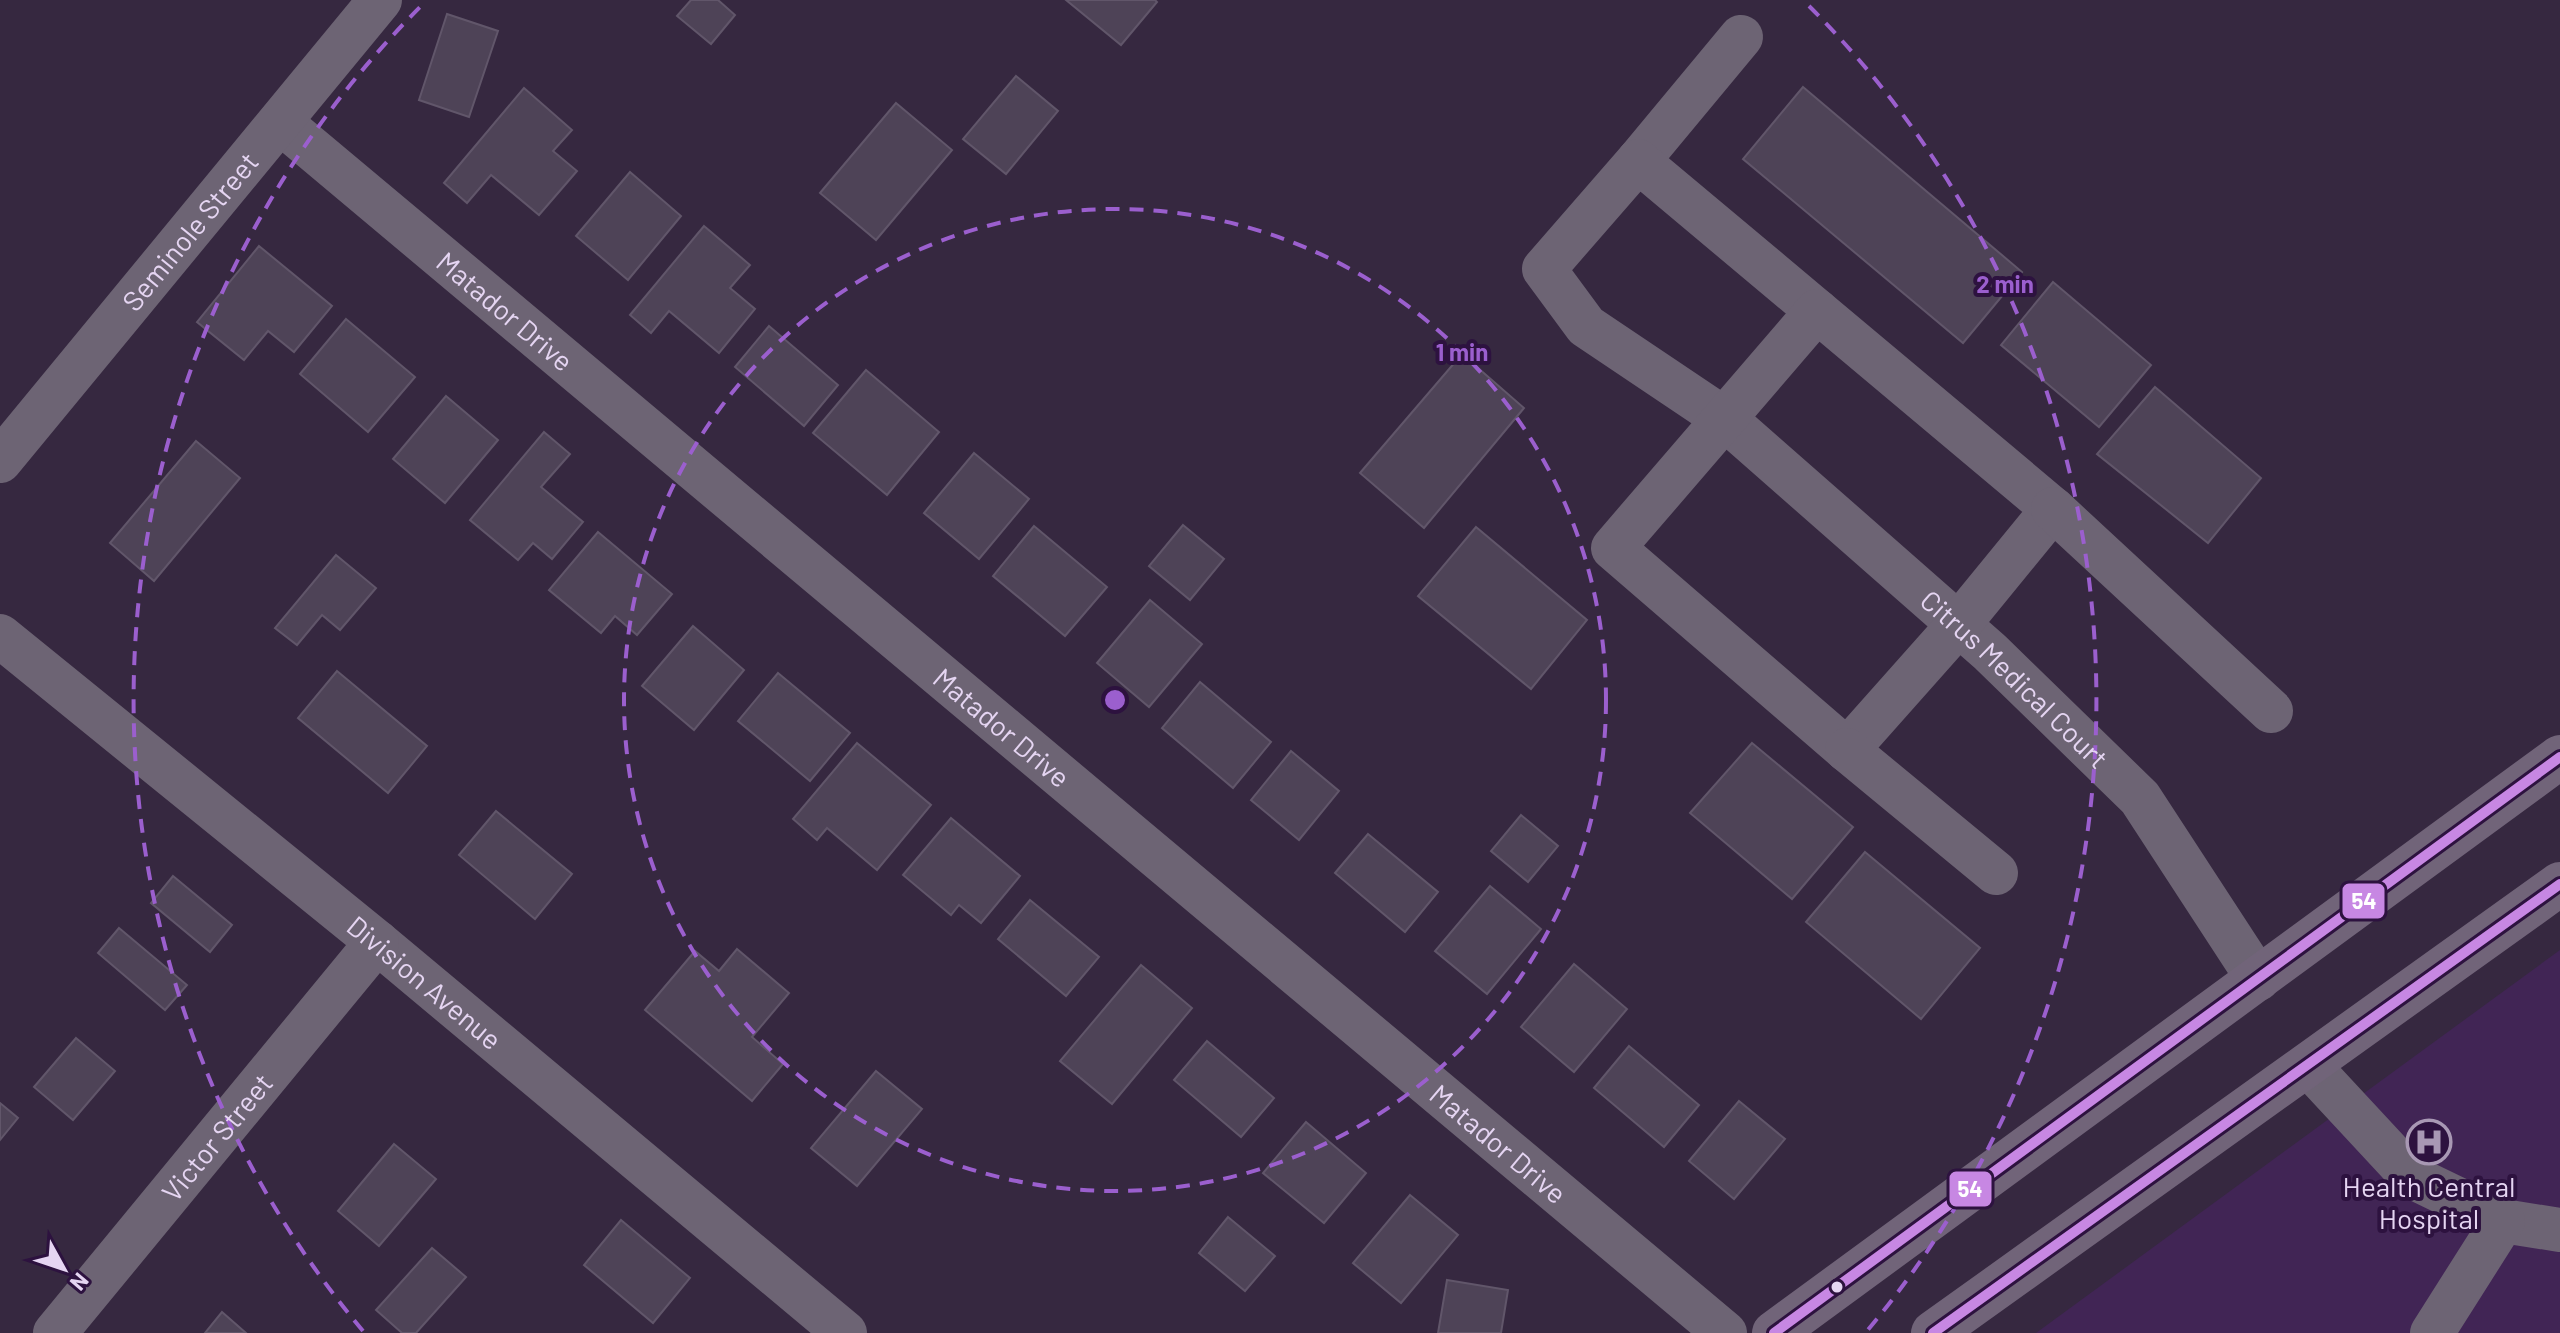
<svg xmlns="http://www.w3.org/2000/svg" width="2560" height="1333" font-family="Barlow,sans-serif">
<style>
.built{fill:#412555}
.building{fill:#4e4357;stroke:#61566a;stroke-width:2}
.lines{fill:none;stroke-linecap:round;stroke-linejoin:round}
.minor{stroke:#6d6474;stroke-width:44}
.major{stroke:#716479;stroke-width:44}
.bus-1-casing{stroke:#2d123f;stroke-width:16}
.bus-1{stroke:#c787e3;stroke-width:10}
.ring{fill:none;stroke:#9b5fce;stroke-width:4;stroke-dasharray:14 10}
.bus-dot{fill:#e5d5f2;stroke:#2d123f;stroke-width:3}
.labels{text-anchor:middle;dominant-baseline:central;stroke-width:8;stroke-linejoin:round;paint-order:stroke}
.street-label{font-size:28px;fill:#e5d5f2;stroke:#2d123f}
.poi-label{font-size:28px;fill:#e5d5f2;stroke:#2d123f}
.centre{fill:#9b5fce;stroke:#2d123f;stroke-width:4}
.ring-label{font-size:24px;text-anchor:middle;font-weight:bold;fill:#9b5fce;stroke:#2d123f;stroke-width:8;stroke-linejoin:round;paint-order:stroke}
.line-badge{stroke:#2d123f;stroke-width:3}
.badge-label{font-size:22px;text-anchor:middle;font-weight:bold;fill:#fff}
</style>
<rect width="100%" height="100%" fill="#362840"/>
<!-- built -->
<path class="built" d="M2560,950V1333H2036Z"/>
<!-- building -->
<g class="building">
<path d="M691,0H718L735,15L711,44L677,16Z"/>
<path d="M1066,0H1155L1157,2L1121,45Z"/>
<path d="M447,14L498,31L469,117L419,100Z"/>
<path d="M1016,76L1058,111L1006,174L963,139Z"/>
<path d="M1803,87L2022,272L1963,343L1743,159Z"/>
<path d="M524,88L572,130L553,151L577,171L539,215L491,175L467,203L444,183Z"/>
<path d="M896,103L952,150L876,240L820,193Z"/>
<path d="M630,172L681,216L628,280L576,236Z"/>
<path d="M704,226L750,265L730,288L755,309L719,353L669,311L651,333L630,315Z"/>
<path d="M259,246L332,306L294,352L268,331L244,360L197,322Z"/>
<path d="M2053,282L2151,365L2099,427L2001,345Z"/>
<path d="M346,319L415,377L368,432L300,374Z"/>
<path d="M769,326L838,385L804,426L735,367Z"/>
<path d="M1462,354L1524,408L1424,528L1360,473Z"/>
<path d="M866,370L939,432L887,495L813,433Z"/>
<path d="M2155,387L2261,478L2208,543L2097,454Z"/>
<path d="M446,396L498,440L445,503L393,459Z"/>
<path d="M544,432L570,454L541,487L583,522L552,559L533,543L518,560L470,520Z"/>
<path d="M196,441L240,478L154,581L110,543Z"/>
<path d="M974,453L1029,499L979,559L924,513Z"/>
<path d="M1183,525L1224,559L1190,600L1149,566Z"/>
<path d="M1034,526L1107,587L1065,636L993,576Z"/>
<path d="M1476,527L1587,620L1531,689L1418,596Z"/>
<path d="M598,532L672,594L637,635L615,616L601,633L549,590Z"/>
<path d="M336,555L376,588L340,630L322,615L297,645L275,628Z"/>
<path d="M1150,600L1202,644L1149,707L1097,663Z"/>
<path d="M693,626L744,670L694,730L642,686Z"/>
<path d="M337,671L427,746L388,793L298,718Z"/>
<path d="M778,673L850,733L810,781L738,721Z"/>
<path d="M1200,682L1271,742L1233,788L1162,728Z"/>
<path d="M857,743L931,805L877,870L827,828L817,840L793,819Z"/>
<path d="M1752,743L1853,827L1792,899L1690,813Z"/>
<path d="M1291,751L1339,791L1299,840L1251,800Z"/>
<path d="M496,811L572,874L535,919L459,855Z"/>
<path d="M1521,815L1558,846L1528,882L1491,851Z"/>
<path d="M951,818L1020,876L981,923L959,905L951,915L903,875Z"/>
<path d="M1368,834L1438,892L1405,932L1335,873Z"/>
<path d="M1865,852L1980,948L1921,1019L1806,922Z"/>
<path d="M173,876L232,925L210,952L151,903Z"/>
<path d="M1490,886L1541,929L1487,994L1435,951Z"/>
<path d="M1030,900L1099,957L1066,996L998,939Z"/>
<path d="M119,928L187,985L165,1010L98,953Z"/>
<path d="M737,949L789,993L752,1037L783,1064L752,1101L645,1010L695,951L719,971Z"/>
<path d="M1574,964L1627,1009L1574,1072L1521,1027Z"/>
<path d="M1141,965L1192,1008L1112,1104L1060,1061Z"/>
<path d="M76,1038L115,1071L73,1120L34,1087Z"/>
<path d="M1207,1041L1274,1098L1241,1137L1174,1080Z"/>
<path d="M1629,1046L1699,1105L1664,1147L1594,1088Z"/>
<path d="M876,1071L922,1109L857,1186L811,1148Z"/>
<path d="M1739,1101L1785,1139L1734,1199L1689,1161Z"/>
<path d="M0,1103L18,1118L0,1140Z"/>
<path d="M1306,1122L1366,1173L1324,1223L1263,1173Z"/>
<path d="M394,1144L436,1179L379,1246L338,1211Z"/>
<path d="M1410,1195L1458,1235L1401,1303L1353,1263Z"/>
<path d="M1228,1217L1275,1256L1245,1291L1199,1253Z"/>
<path d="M621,1220L690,1278L653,1323L584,1265Z"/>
<path d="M432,1248L466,1277L416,1333H402L376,1310Z"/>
<path d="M1447,1280L1508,1290L1501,1333H1438Z"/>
<path d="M222,1312L246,1333H205Z"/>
</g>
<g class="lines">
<!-- minor -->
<g class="minor">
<path id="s1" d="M280,122L1725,1333"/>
<path d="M1638,161L1741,37"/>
<path id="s2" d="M1817,311L1638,161L1544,269L1586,326L1726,420L1990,652L2140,798L2258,979"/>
<path d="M1817,311L2053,509L1959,624L1847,750L1613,548Z"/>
<path id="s3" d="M0,461L380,0"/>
<path d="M2053,509L2271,711"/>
<path id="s4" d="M0,636L377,942L845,1333"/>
<path d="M1847,750L1996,873"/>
<path d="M2308,1065L2412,1177L2503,1221L2560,1230"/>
<path id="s5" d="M55,1333L377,942"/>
<path d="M2432,1333L2503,1221"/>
</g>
<!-- major -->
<g class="major">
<path d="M1774,1333L2560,757"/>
<path d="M1933,1333L2560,884"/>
</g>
<!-- bus-1 casing -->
<g class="bus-1-casing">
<g id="bus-1">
<path d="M1774,1333L2560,757"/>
<path d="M1933,1333L2560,884"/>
</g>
</g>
<!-- bus-1 -->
<use href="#bus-1" class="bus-1"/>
</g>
<!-- distance rings -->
<g class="ring">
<circle cx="1115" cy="700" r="491"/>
<path d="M363 1331A982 982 0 0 1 421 6M1809 6A982 982 0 0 1 1867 1331"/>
</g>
<!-- icons -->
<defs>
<g id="hospital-ring" transform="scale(2.3)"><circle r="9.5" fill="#2d123f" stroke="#a898b4" stroke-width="1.5"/><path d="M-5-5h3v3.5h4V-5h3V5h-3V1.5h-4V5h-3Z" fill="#a898b4"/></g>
</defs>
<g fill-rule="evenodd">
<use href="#hospital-ring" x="2429" y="1142"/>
</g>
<!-- markers -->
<circle class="bus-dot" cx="1837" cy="1287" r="7"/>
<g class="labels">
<!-- street labels -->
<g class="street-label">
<text stroke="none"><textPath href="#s3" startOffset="298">Seminole Street</textPath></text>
<text stroke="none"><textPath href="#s1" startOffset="294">Matador Drive</textPath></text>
<text stroke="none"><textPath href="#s2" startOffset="1004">Citrus Medical Court</textPath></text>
<text stroke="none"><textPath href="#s1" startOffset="942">Matador Drive</textPath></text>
<text stroke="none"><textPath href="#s4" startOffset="548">Division Avenue</textPath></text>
<text stroke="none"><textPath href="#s5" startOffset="254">Victor Street</textPath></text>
<text stroke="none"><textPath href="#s1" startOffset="1590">Matador Drive</textPath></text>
</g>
<!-- poi labels -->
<g class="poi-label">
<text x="2429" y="1186">Health Central<tspan x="2429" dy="32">Hospital</tspan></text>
</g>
</g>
<circle cx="1115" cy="700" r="12" class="centre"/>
<g class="ring-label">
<text x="2005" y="293">2 min</text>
<text x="1462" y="361">1 min</text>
</g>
<g class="line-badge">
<rect x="2341" y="882" width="45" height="38" rx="8" fill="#c787e3"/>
<rect x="1948" y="1170" width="45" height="38" rx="8" fill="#c787e3"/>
</g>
<g class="badge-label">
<text x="2364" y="909">54</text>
<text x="1970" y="1197">54</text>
</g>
<!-- north arrow -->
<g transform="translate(64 1269) rotate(130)" stroke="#2d123f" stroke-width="6" paint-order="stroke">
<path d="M0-6L14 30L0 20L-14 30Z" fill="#e5d5f2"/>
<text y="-12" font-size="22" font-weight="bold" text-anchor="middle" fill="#e5d5f2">N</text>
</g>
</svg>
